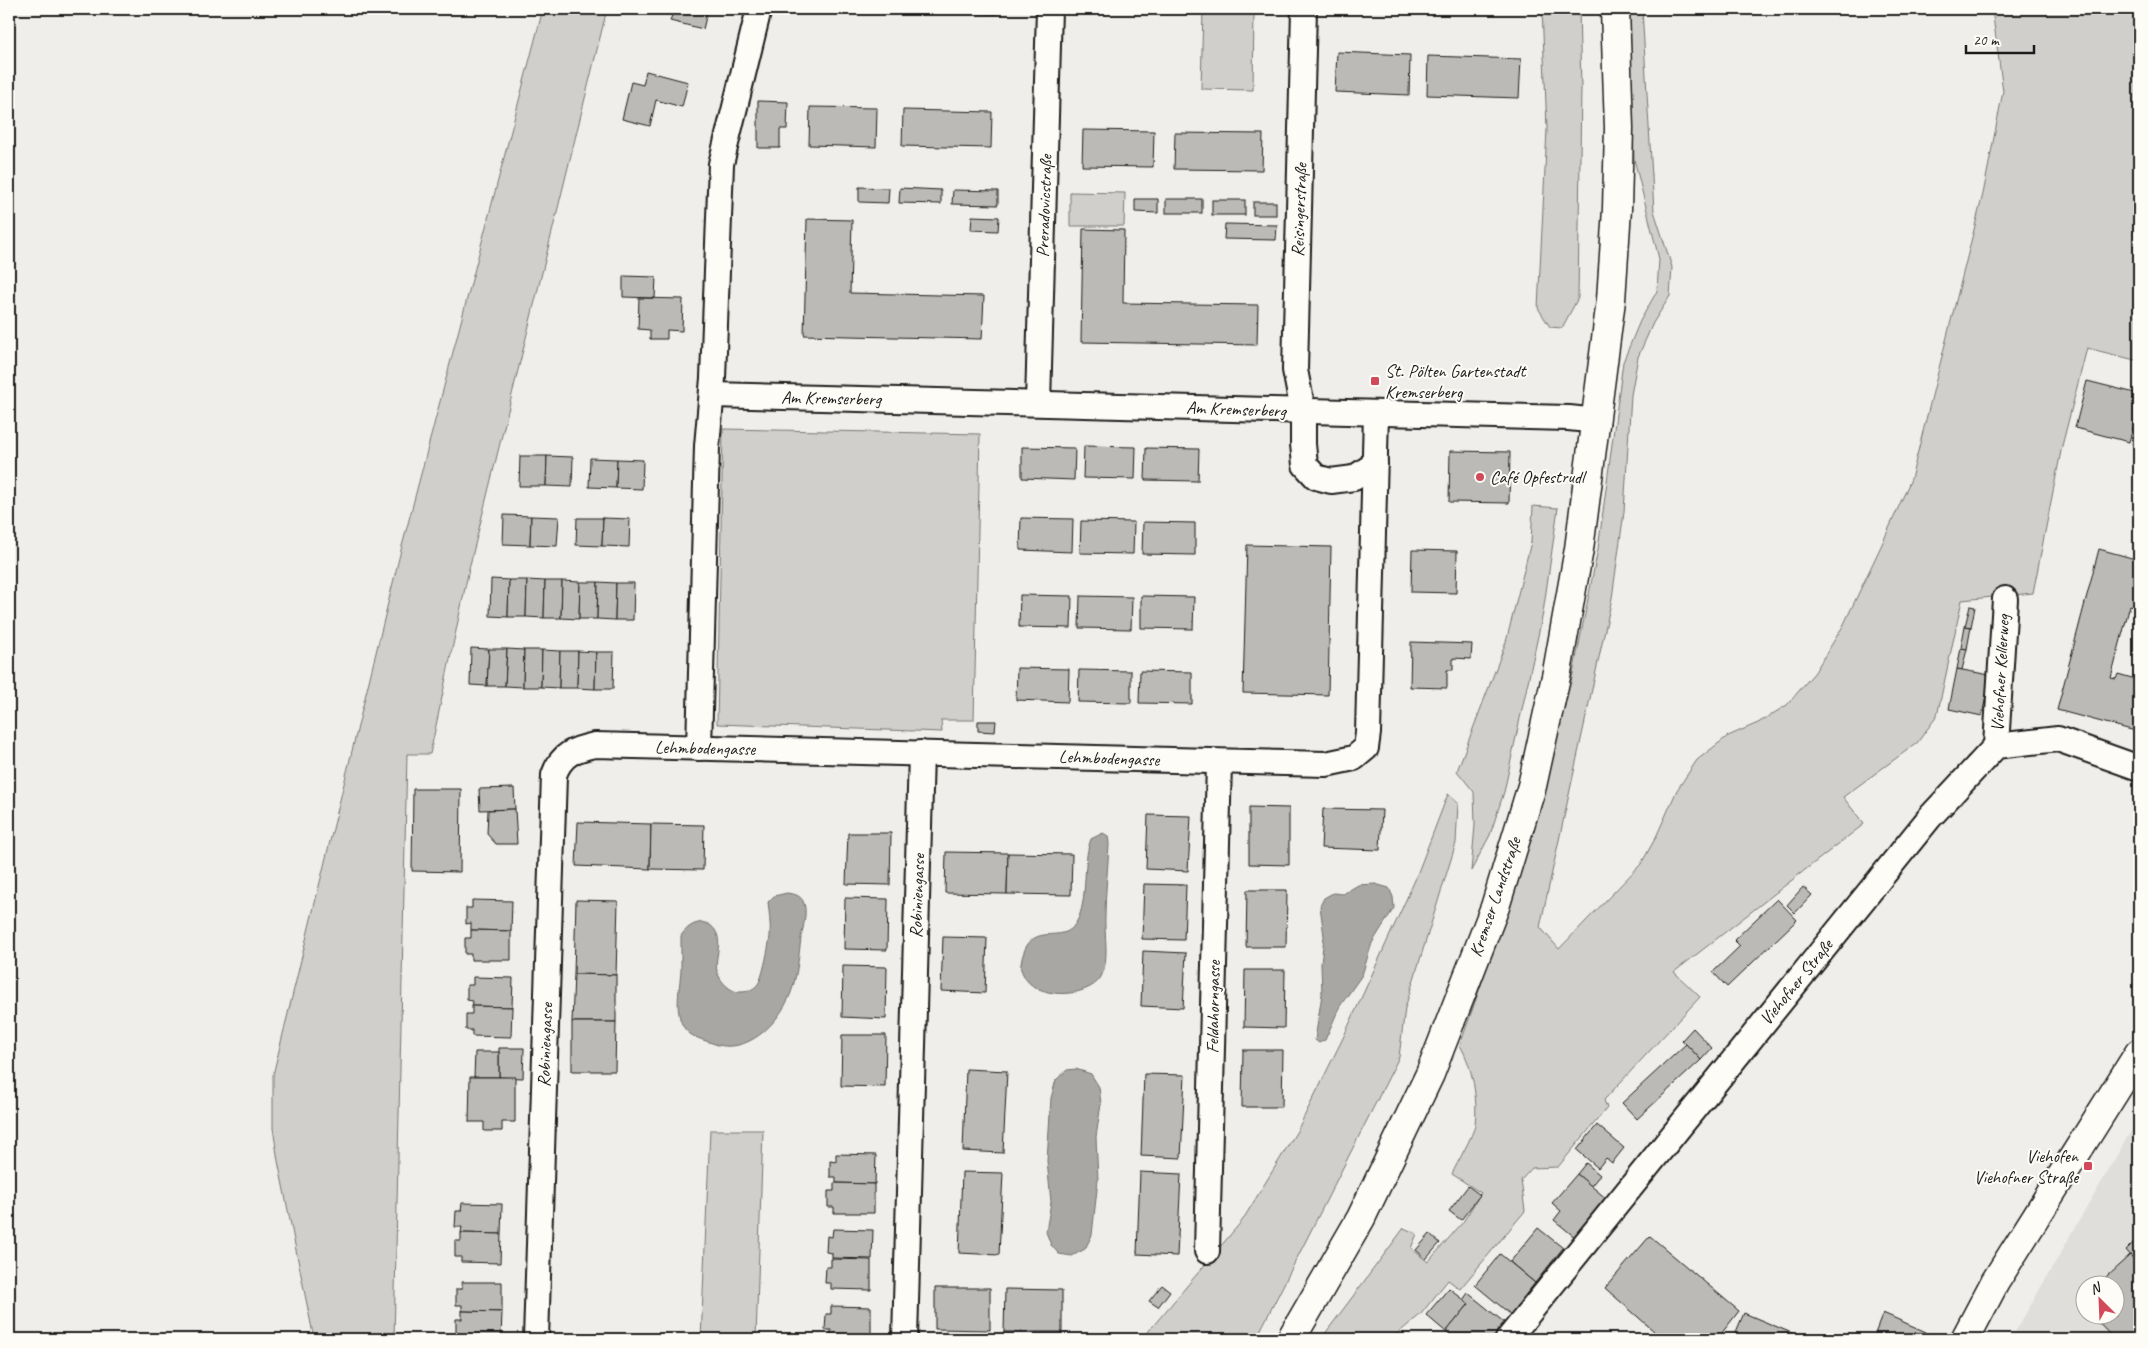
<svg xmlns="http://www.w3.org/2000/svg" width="2148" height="1348" font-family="Caveat,sans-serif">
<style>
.built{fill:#e0deda;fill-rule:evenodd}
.green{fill:#d0cfcc;stroke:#767674}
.water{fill:#a8a7a3;stroke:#706f6d}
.building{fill:#bbbab6;stroke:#1c1c1c}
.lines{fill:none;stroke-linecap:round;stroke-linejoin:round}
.minor-casing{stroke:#1c1c1c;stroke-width:28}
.secondary-casing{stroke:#1c1c1c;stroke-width:31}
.minor{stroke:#fdfcf7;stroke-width:24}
.secondary{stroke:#fdfcf7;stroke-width:28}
.poi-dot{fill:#d1495b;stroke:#fdfcf7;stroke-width:2}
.labels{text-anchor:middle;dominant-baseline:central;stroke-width:4;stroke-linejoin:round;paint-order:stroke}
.street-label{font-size:18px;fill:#1c1c1c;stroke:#fdfcf7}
.poi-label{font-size:18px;fill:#1c1c1c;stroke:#fdfcf7;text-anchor:start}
</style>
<rect width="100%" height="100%" fill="#f0eeea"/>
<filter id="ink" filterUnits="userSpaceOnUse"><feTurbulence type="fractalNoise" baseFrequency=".02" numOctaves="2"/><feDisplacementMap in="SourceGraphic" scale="10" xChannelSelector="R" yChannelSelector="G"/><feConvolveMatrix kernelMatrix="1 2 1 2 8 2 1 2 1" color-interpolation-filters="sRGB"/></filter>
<g filter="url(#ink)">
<!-- built -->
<path class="built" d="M2139,1117V1339H2011ZM2086,1286H2116V1316H2086Z"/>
<!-- green -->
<g class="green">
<path d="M543,9H607L469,569L430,754H407L394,1339H314L278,1161L273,1128V1075L400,554Z"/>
<path d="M1203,9H1254L1253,90L1201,89Z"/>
<path d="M1542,9H1579L1581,87L1578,298L1562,328L1550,327L1538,308L1547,129Z"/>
<path d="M1629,9H1642L1654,211L1672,267L1670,296L1653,323L1638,357L1631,395L1624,512L1612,598L1540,927L1559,949L1641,864L1656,837L1677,790L1697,760L1728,736L1758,723L1787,705L1815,672L1843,626L1882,544L1911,479L1983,194L2003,91L1992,9H2139V361L2087,348L2062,446L2033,593L1962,600L1937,716L1917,743L1843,797L1864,824L1674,972L1700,997L1604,1100L1607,1108L1558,1167L1532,1168L1521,1180L1525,1211L1460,1289L1448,1280L1421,1314L1391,1339H1321L1404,1228L1417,1234L1411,1248L1428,1262L1463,1222L1481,1193L1452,1174C1457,1163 1473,1136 1475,1125C1478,1098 1473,1068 1460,1045L1506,913L1544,788L1573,674L1598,549L1623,362L1640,321L1657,291L1659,259L1634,159Z"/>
<path d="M1070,192L1125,193L1124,226H1070Z"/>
<path d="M723,429L980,434L974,720H941L942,732L717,724Z"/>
<path d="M1533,506L1558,508L1543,613L1504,792L1490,835L1471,871L1475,825L1474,792L1457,771L1506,642L1531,542Z"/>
<path d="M1448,794L1458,803L1456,843L1405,1008L1399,1057L1256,1339H1142L1242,1221L1297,1131L1343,1038L1415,880Z"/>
<path d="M710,1130H763L756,1339H701Z"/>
</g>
<!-- water -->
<g class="water">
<path d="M1103,833L1108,836L1109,844C1108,868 1105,893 1105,917C1104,935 1110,960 1101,977C1088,999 1033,1000 1023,974C1021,970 1020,968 1021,964C1028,919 1058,944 1073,927C1090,907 1081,864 1091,839Z"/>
<path d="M1375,884L1389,888L1393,897L1394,908L1372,943L1362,975L1340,1006L1325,1040L1319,1043L1315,1040L1322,994L1321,964L1324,936L1320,906L1324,898L1333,893L1343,894L1358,885Z"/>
<path d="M787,893C793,894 799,894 803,901C808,910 803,928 801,938C799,953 798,969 794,983C786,1017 749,1058 712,1043C701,1039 689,1037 683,1026C674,1009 680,988 681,970C681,959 681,947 681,936C688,924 705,916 715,930C725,945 710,963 720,978C724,985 733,993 741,992C748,992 754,989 758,984C763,977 769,945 770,936C771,925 769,912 768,902L774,896Z"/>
<path d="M1076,1069L1091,1074L1099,1087L1101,1104L1096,1137L1098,1180L1092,1235L1085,1249L1072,1256L1059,1254L1051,1245L1046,1232L1051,1202L1047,1161L1051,1098L1056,1080L1067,1070Z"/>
</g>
<!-- building -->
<g class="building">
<path d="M674,9H708L703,29L670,21Z"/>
<path d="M821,9H889L888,12L821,10Z"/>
<path d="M909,9H996V14L909,11Z"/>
<path d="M1337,52L1410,55L1409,95L1335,92Z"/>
<path d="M1428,56L1521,59L1519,98L1427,95Z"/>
<path d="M646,71L688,82L682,107L656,100L650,126L622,119L631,82L643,85Z"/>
<path d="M758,101L788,102L787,129H780V148H758Z"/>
<path d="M810,107L877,108L876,147L809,145Z"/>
<path d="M903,110L992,112L991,148L902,146Z"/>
<path d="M1083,130L1154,131L1153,167L1082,166Z"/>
<path d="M1175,133L1263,134L1262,170L1174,169Z"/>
<path d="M859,187L889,188L888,203L859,202Z"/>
<path d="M900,188L941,190V204L899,203Z"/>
<path d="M953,190L998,191V205L952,204Z"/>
<path d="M1135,199H1158V213L1135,212Z"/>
<rect x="1166" y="199" width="36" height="14"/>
<rect x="1212" y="200" width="33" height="15"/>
<rect x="1253" y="202" width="23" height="13"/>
<path d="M972,216L999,217L998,231L971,230Z"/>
<path d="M807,219L852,220L850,293L984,296L982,339L804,335Z"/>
<path d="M1225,224L1277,225L1276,240L1224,239Z"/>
<path d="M1083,229L1124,230L1123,303L1258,305L1257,345L1081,342Z"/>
<path d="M623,276L656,277L655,298L623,297Z"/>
<path d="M639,298L683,299L682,331L667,330V339H650V330L638,329Z"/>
<path d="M2087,381L2139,394V406L2129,442L2075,428Z"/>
<path d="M2139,418V446L2132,444Z"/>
<path d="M1084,446L1136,447L1135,479L1083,478Z"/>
<path d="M1022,447L1075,448L1074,480L1022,478Z"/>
<path d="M1146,448L1199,449L1198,481L1145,480Z"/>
<path d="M1450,451L1510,452L1509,503L1449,502Z"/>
<path d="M520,456H547L546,486H519Z"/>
<path d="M547,456L573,457L572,487L546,486Z"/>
<path d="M590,458L617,459L616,488L589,487Z"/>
<path d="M617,459L643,460L642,489L616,488Z"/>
<path d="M504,515L531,516L530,545L503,544Z"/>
<path d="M531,516L559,517L557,546L530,545Z"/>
<path d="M577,518H603L602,546L576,545Z"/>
<path d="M603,518L630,519L629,547L602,546Z"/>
<path d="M1021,518L1073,519L1072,552L1020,550Z"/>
<path d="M1081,521L1134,522L1133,554L1080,553Z"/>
<path d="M1143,522L1195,523V555L1142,554Z"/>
<path d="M1247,545L1331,547L1328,695L1243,693Z"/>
<path d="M2099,549L2139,560V608L2130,605L2111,678L2116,679L2118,674L2139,680V732L2057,710Z"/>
<path d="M1412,550L1457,551L1456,593L1411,592Z"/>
<path d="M491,579L509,580L508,617L490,616Z"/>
<path d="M509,580H527L526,617H508Z"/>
<path d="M527,580L545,581L544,618L526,617Z"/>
<path d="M545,581H562L561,618H544Z"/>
<path d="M562,581L580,582L579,619L561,618Z"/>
<path d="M580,582H598L597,619H579Z"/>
<path d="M598,582L616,583L615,620L597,619Z"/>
<path d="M616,583H634L633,620H615Z"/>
<path d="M1020,595L1072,596L1071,628L1019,627Z"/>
<path d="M1080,596L1132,597L1131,629L1079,628Z"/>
<path d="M1141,596L1194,597L1193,629L1141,628Z"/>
<path d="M1970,606L1975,607L1971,627L1965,626Z"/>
<path d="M1965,626L1971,627L1967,649L1961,648Z"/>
<path d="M1411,642L1472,644L1471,659L1453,658V670H1447V688L1410,687Z"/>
<path d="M471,648L489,649L487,686L470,685Z"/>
<path d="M1961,648L1967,649L1962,670L1957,669Z"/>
<path d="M489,649H507L505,686H487Z"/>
<path d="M507,649L524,650L523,687L505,686Z"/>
<path d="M524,650H542L541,687H523Z"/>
<path d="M542,650L560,651L559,688L541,687Z"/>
<path d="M560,651H578L577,688H559Z"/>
<path d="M578,651L596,652L595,689L577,688Z"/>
<path d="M596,652H614L613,689H595Z"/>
<path d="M1017,668L1069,669L1068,702L1016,700Z"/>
<path d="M1957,669L1990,675L1982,716L1949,709Z"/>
<path d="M1079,670L1131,671V703L1078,702Z"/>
<path d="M1140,671L1192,672V704L1139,703Z"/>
<path d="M978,721H996L995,732L978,731Z"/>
<path d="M514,788L515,809L480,810L479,789Z"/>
<path d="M413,789H461L460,872L412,871Z"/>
<path d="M1249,807L1289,808V865L1249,864Z"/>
<path d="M515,809L517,844H496L487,834L488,810Z"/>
<path d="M1323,809L1382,810L1380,850L1321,848Z"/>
<path d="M1148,815L1191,816L1188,871L1146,869Z"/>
<path d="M578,822L651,824L650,869L576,866Z"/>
<path d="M651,824L704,825L703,870L650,869Z"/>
<path d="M848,833H891L890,885L846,884Z"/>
<path d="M946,852L1008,853L1007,894L945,893Z"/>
<path d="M1008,853L1072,854L1071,895L1007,894Z"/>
<path d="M1144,884L1186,885L1184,940L1142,939Z"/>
<path d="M1803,887L1812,895L1795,913L1787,905Z"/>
<path d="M1247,890H1287L1286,947H1246Z"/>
<path d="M845,898L888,899L887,950L844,949Z"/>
<path d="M1777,899L1797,920L1727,987L1713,972L1740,946L1734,940Z"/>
<path d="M472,900L512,901L511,931L471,930V923L466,924V908H472Z"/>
<path d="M576,900L618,901L616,975L574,974Z"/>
<path d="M471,930L511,931V960H471V954H465V938H471Z"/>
<path d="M943,937L987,938L985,993L941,991Z"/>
<path d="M1143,951L1186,953L1183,1008L1141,1006Z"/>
<path d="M843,966L887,967L886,1019L842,1017Z"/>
<path d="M1245,970H1285L1284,1028L1244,1027Z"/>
<path d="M574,974L616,975V1022H572Z"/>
<path d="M473,977L513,978L512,1007L472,1006L473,1001L467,1000V985H473Z"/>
<path d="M472,1006L512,1007L511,1037L472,1036V1030H466V1014H472Z"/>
<path d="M572,1022H616L615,1071H572Z"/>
<path d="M1693,1028L1712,1048L1701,1060L1682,1040Z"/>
<path d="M842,1035H886L885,1087L841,1086Z"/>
<path d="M1686,1044L1701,1060L1637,1119L1622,1103Z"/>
<path d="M499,1048H524L523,1078L499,1077Z"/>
<path d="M1243,1050H1283L1282,1107H1242Z"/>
<path d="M475,1052H499V1077H474Z"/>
<path d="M966,1069L1007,1071L1003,1153L963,1151Z"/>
<path d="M1144,1074L1185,1075L1181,1158L1141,1156Z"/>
<path d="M470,1077H515V1122H502V1131H484V1122H469Z"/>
<path d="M1597,1125L1624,1148L1612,1163L1606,1158L1598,1168L1577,1150Z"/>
<path d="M836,1154L876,1155L875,1184L836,1183V1177H830V1161L836,1162Z"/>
<path d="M1586,1163L1600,1175L1591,1186L1577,1174Z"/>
<path d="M962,1172L1003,1173L999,1255L959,1253Z"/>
<path d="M1140,1172L1181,1174L1177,1256L1137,1254Z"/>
<path d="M1577,1174L1608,1200L1576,1238L1554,1220L1561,1211L1552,1203Z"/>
<path d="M834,1183L874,1184V1213H834V1207H828V1191H834Z"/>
<path d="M1468,1186L1480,1195L1461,1220L1449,1211Z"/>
<path d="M462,1203L502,1204L501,1234L461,1233L462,1227H455L456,1211H461Z"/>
<path d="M1538,1228L1563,1248L1535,1283L1510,1262Z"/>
<path d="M833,1229L873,1230L872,1259L832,1258V1253L826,1252L827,1236L832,1237Z"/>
<path d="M461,1233L501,1234L500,1263L461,1262V1257H455V1241H461Z"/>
<path d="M1430,1234L1440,1243L1426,1259L1416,1250Z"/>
<path d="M1650,1236L1739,1311L1721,1334L1729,1339H1663L1605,1288Z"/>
<path d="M2139,1237V1265L2126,1250Z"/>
<path d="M1500,1254L1535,1283L1510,1314L1475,1285Z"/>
<path d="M2130,1255L2139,1265V1339H2114L2092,1316H2116V1286H2096Z"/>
<path d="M831,1259L871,1260V1290L831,1289V1283H825L826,1267H831Z"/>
<path d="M462,1282H502V1312L462,1311V1305H456V1289H462Z"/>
<path d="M1162,1285L1170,1291L1158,1307L1149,1301Z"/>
<path d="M935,1288H990V1330L935,1329Z"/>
<path d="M1449,1288L1469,1304L1446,1332L1426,1315Z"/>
<path d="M1005,1289L1062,1290V1332H1004Z"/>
<path d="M1468,1293L1505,1323L1492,1339H1454L1446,1332L1469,1304L1463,1300Z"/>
<path d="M2086,1295V1308L2079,1301Z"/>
<path d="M831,1306L871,1307V1337L831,1336V1330H825L826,1314H831Z"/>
<path d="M462,1311L502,1312L501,1339H462V1335H456V1319H462Z"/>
<path d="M1744,1313L1806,1339H1733Z"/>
<path d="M1883,1313L1926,1332L1922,1339H1873Z"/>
</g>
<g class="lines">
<!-- minor casing -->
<g class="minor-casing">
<g id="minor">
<path d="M1304,9L1295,370L1303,411V444L1305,465L1316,477L1331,481L1354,478L1375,464"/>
<path d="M712,395L1569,418L1597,421"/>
<path d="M1038,403L1049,9"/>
<path d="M1996,746L2005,599"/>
<path d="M699,748L707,446L713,378L721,164L759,9"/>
<path d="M1207,1251L1219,762"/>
<path d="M536,1339L554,775C561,754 575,749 595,745L1326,764L1354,758L1366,748L1368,733L1376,413"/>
<path d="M905,1339L921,753"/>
<path d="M1508,1339L1930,817L1996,746L2058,739L2139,768"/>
</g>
</g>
<!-- secondary casing -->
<g class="secondary-casing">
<g id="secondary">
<path d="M1291,1339L1361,1218L1430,1074L1495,907L1532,786L1557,672L1579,549L1611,300L1617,209L1619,128L1615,9"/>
<path d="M1965,1339L1995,1282L2139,1053"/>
</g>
</g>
<!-- minor -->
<use href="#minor" class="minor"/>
<!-- secondary -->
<use href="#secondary" class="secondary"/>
</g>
</g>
<!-- markers -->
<g class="poi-dot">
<rect x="1370" y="376" width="10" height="10" rx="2.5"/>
<circle cx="1480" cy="477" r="5"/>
<rect x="2083" y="1161" width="10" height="10" rx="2.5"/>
</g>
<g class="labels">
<!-- street labels -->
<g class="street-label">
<text transform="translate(1044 206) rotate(-88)">Preradovicstraße</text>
<text transform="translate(1299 210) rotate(-88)">Reisingerstraße</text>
<text transform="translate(831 398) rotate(1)">Am Kremserberg</text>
<text transform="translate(1236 409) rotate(2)">Am Kremserberg</text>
<text transform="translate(2000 673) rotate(-87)">Viehofner Kellerweg</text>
<text transform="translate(705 748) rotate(1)">Lehmbodengasse</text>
<text transform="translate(1109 758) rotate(2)">Lehmbodengasse</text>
<text transform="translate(917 896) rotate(-88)">Robiniengasse</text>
<text transform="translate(1495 897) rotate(-71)">Kremser Landstraße</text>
<text transform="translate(1796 982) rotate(-51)">Viehofner Straße</text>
<text transform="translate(1213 1007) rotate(-89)">Feldahorngasse</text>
<text transform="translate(545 1045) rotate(-88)">Robiniengasse</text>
</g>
<!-- poi labels -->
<g class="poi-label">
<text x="1385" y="371">St. Pölten Gartenstadt<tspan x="1385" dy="21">Kremserberg</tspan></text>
<text x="1490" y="477">Café Opfestrudl</text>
<text x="2078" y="1156" text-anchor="end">Viehofen<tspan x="2078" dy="21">Viehofner Straße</tspan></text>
</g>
</g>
<!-- margin -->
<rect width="2148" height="1348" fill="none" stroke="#fdfcf7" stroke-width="30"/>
<rect x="15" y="15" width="2118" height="1318" fill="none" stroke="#1c1c1c" stroke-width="2" filter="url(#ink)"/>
<!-- north arrow -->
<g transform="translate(2100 1300) rotate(336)"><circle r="24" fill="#fdfcf7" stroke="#a3a29f"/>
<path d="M0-4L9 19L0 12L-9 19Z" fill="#d1495b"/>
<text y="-8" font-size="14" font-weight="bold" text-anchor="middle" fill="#1c1c1c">N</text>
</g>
<!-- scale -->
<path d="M1966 45v8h68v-8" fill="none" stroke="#1c1c1c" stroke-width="2.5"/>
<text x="1973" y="45" font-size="15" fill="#1c1c1c" stroke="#fdfcf7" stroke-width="4" paint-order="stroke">20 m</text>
</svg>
